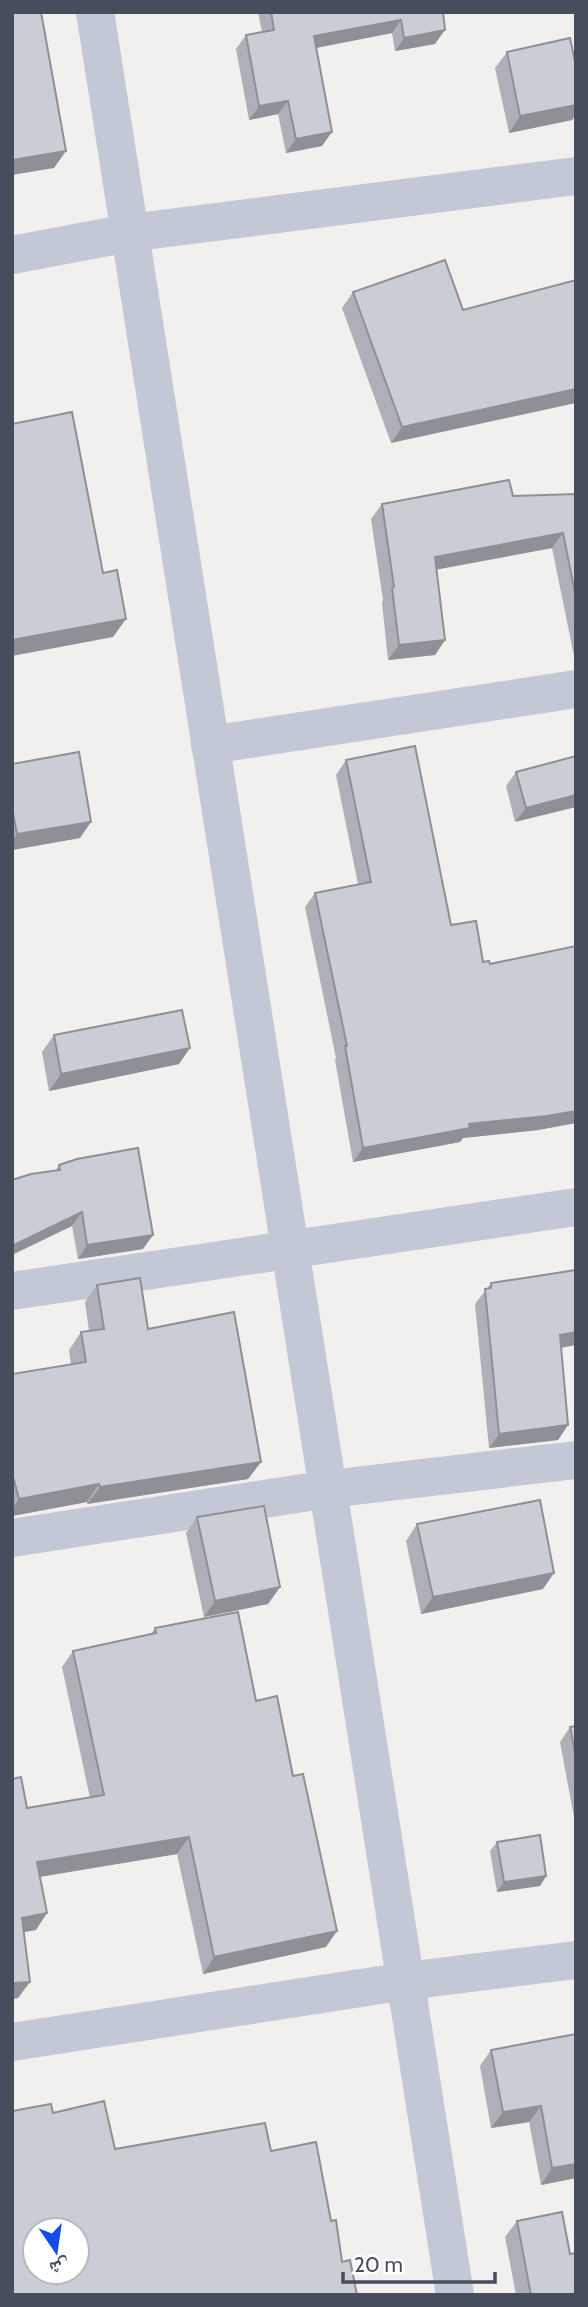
<svg xmlns="http://www.w3.org/2000/svg" width="588" height="2307" font-family="Cabin,'Noto Naskh Arabic',sans-serif">
<style>
.lines{fill:none;stroke-linecap:round;stroke-linejoin:round}
.minor{stroke:#c2c8d5;stroke-width:38}
.wall{fill:#afb0b7}
.shaded-wall{fill:#8e9095}
.building{fill:#cbcdd5;stroke:#8e9095;stroke-width:2;fill-rule:evenodd}
</style>
<rect width="100%" height="100%" fill="#f2efef"/>
<g class="lines">
<!-- minor -->
<g class="minor">
<path d="M95,12L455,2295"/>
<path d="M12,255L129,233L576,176"/>
<path d="M210,745L576,689"/>
<path d="M12,1291L576,1207"/>
<path d="M12,1538L329,1489L576,1460"/>
<path d="M12,2042L406,1981L576,1960"/>
</g>
</g>
<!-- wall -->
<g class="wall">
<path d="M258,12H443L435,44L395,51L392,33L316,48L322,146L286,153L278,114L249,120L236,49L246,35L262,32Z"/>
<path d="M507,52L576,66V114L572,120L509,133L495,68Z"/>
<path d="M576,280L391,443L342,308L353,292L463,310Z"/>
<path d="M576,494V666L552,548L436,569L445,640L435,655L388,660L382,603L383,600L371,519L382,504L513,496Z"/>
<path d="M576,756L515,822L506,786L516,772Z"/>
<path d="M346,760L451,925L483,962L490,964L576,946V1123L538,1130L463,1138L460,1142L353,1162L335,1060L336,1058L305,907L315,893L358,884L336,775Z"/>
<path d="M12,764L80,838L12,850Z"/>
<path d="M54,1035L179,1064L49,1091L42,1052Z"/>
<path d="M59,1165L143,1249L78,1259L72,1226L56,1170Z"/>
<path d="M491,1283L561,1348L568,1425L558,1440L489,1448L475,1304Z"/>
<path d="M97,1285L148,1329L261,1462L248,1479L87,1504V1502L12,1516V1374L71,1365L69,1350L81,1332L89,1331L85,1302Z"/>
<path d="M197,1517L280,1587L268,1604L204,1617L186,1533Z"/>
<path d="M417,1524L543,1589L421,1614L406,1541Z"/>
<path d="M155,1628L256,1701L326,1947L203,1974L177,1854L40,1877L36,1930L24,1932L18,1998L12,1999V1779L27,1808L90,1798L62,1667L73,1651L151,1634Z"/>
<path d="M576,1726V1828L560,1742L570,1727Z"/>
<path d="M497,1842L546,1876L540,1886L497,1892L490,1851Z"/>
<path d="M576,2034V2178L541,2185L529,2122L491,2128L480,2066L491,2050Z"/>
<path d="M517,2221L570,2254L576,2295H516L505,2237Z"/>
</g>
<!-- shaded-wall -->
<g class="shaded-wall">
<path d="M401,20L392,33L305,50L314,36Z"/>
<path d="M445,30L435,44L395,51L404,38Z"/>
<path d="M288,101L278,114L249,120L259,106Z"/>
<path d="M576,105V114L572,120L509,133L520,116Z"/>
<path d="M332,132L322,146L286,153L296,139Z"/>
<path d="M66,151L54,168L12,175V160Z"/>
<path d="M576,389V403L391,443L402,427Z"/>
<path d="M563,533L552,548L424,572L435,557Z"/>
<path d="M126,619L113,637L12,656V640Z"/>
<path d="M445,640L435,655L388,660L399,645Z"/>
<path d="M576,795V807L515,822L526,808Z"/>
<path d="M91,822L80,838L12,850V841L17,834Z"/>
<path d="M190,1048L179,1064L49,1091L61,1074Z"/>
<path d="M576,1111V1123L538,1130L463,1138L460,1142L353,1162L363,1148L469,1124Z"/>
<path d="M82,1212L72,1226L12,1255V1246Z"/>
<path d="M153,1235L143,1249L78,1259L87,1245Z"/>
<path d="M576,1332V1345L550,1350L560,1335Z"/>
<path d="M568,1425L558,1440L489,1448L499,1434Z"/>
<path d="M261,1462L248,1479L87,1504L100,1487Z"/>
<path d="M99,1484L87,1502L12,1516V1509L19,1499Z"/>
<path d="M554,1573L543,1589L421,1614L433,1597Z"/>
<path d="M280,1587L268,1604L204,1617L215,1601Z"/>
<path d="M189,1837L177,1854L26,1879L37,1862Z"/>
<path d="M546,1876L540,1886L497,1892L504,1882Z"/>
<path d="M47,1913L36,1930L12,1934L22,1918Z"/>
<path d="M337,1931L326,1947L203,1974L214,1957Z"/>
<path d="M30,1982L18,1998L12,1999V1983Z"/>
<path d="M541,2106L529,2122L491,2128L503,2112Z"/>
<path d="M576,2164V2178L541,2185L552,2168Z"/>
</g>
<!-- building -->
<g class="building">
<path d="M12,12H41L66,151L12,160Z"/>
<path d="M271,12H443L445,30L404,38L401,20L314,36L332,132L296,139L288,101L259,106L246,35L274,30Z"/>
<path d="M570,38L576,66V105L520,116L507,52Z"/>
<path d="M445,260L463,310L576,280V389L402,427L353,292Z"/>
<path d="M72,412L103,573L117,570L126,619L12,640V424Z"/>
<path d="M509,480L513,496L576,494V598L563,533L435,557L445,640L399,645L392,588L394,587L382,504Z"/>
<path d="M415,746L451,925L476,921L483,962L489,961L490,964L576,946V1111L547,1116L469,1124L470,1128L363,1148L345,1046H347L315,893L371,882L346,760Z"/>
<path d="M79,752L91,822L17,834L12,808V764Z"/>
<path d="M576,756V795L526,808L516,772Z"/>
<path d="M182,1010L190,1048L61,1074L54,1035Z"/>
<path d="M138,1148L153,1235L87,1245L82,1212L12,1246V1180L31,1174L60,1170L59,1165L77,1159Z"/>
<path d="M576,1270V1332L560,1335L568,1425L499,1434L485,1289L491,1288V1283Z"/>
<path d="M140,1278L148,1329L234,1312L261,1462L100,1487L99,1484L19,1499L12,1473V1374L86,1362L81,1332L104,1329L97,1285Z"/>
<path d="M540,1500L554,1573L433,1597L417,1524Z"/>
<path d="M264,1506L280,1587L215,1601L197,1517Z"/>
<path d="M238,1612L256,1701L277,1696L293,1776L303,1774L337,1931L214,1957L189,1837L37,1862L47,1913L22,1918L30,1982L12,1983V1779L21,1777L27,1808L104,1795L73,1651L156,1633L155,1628Z"/>
<path d="M576,1726V1756L570,1727Z"/>
<path d="M540,1835L546,1876L504,1882L497,1842Z"/>
<path d="M576,2034V2164L552,2168L541,2106L503,2112L491,2050Z"/>
<path d="M104,2101L115,2149L265,2123L271,2151L316,2142L331,2221L336,2220L342,2262L350,2260L357,2295H12V2111L51,2104L53,2113ZM35,2230H77V2272H35Z"/>
<path d="M562,2212L570,2254L576,2253V2295H531L517,2221Z"/>
</g>
<!-- border -->
<rect width="588" height="2307" fill="none" stroke="#464e5d" stroke-width="28"/>
<!-- north arrow -->
<g transform="translate(56 2251) rotate(167)"><circle r="33" fill="#ffffff" stroke="#b5b8be" stroke-width="2"/>
<path d="M0-5L12 26L0 18L-12 26Z" fill="#124ce9"/>
<text y="-10" font-size="19" font-weight="bold" text-anchor="middle" fill="#464e5d">ش</text>
</g>
<!-- scale -->
<path d="M343 2272v10h152v-10" fill="none" stroke="#464e5d" stroke-width="3.5"/>
<text x="354" y="2272" font-size="21" fill="#464e5d" stroke="#ffffff" stroke-width="5" paint-order="stroke">20 m</text>
</svg>
